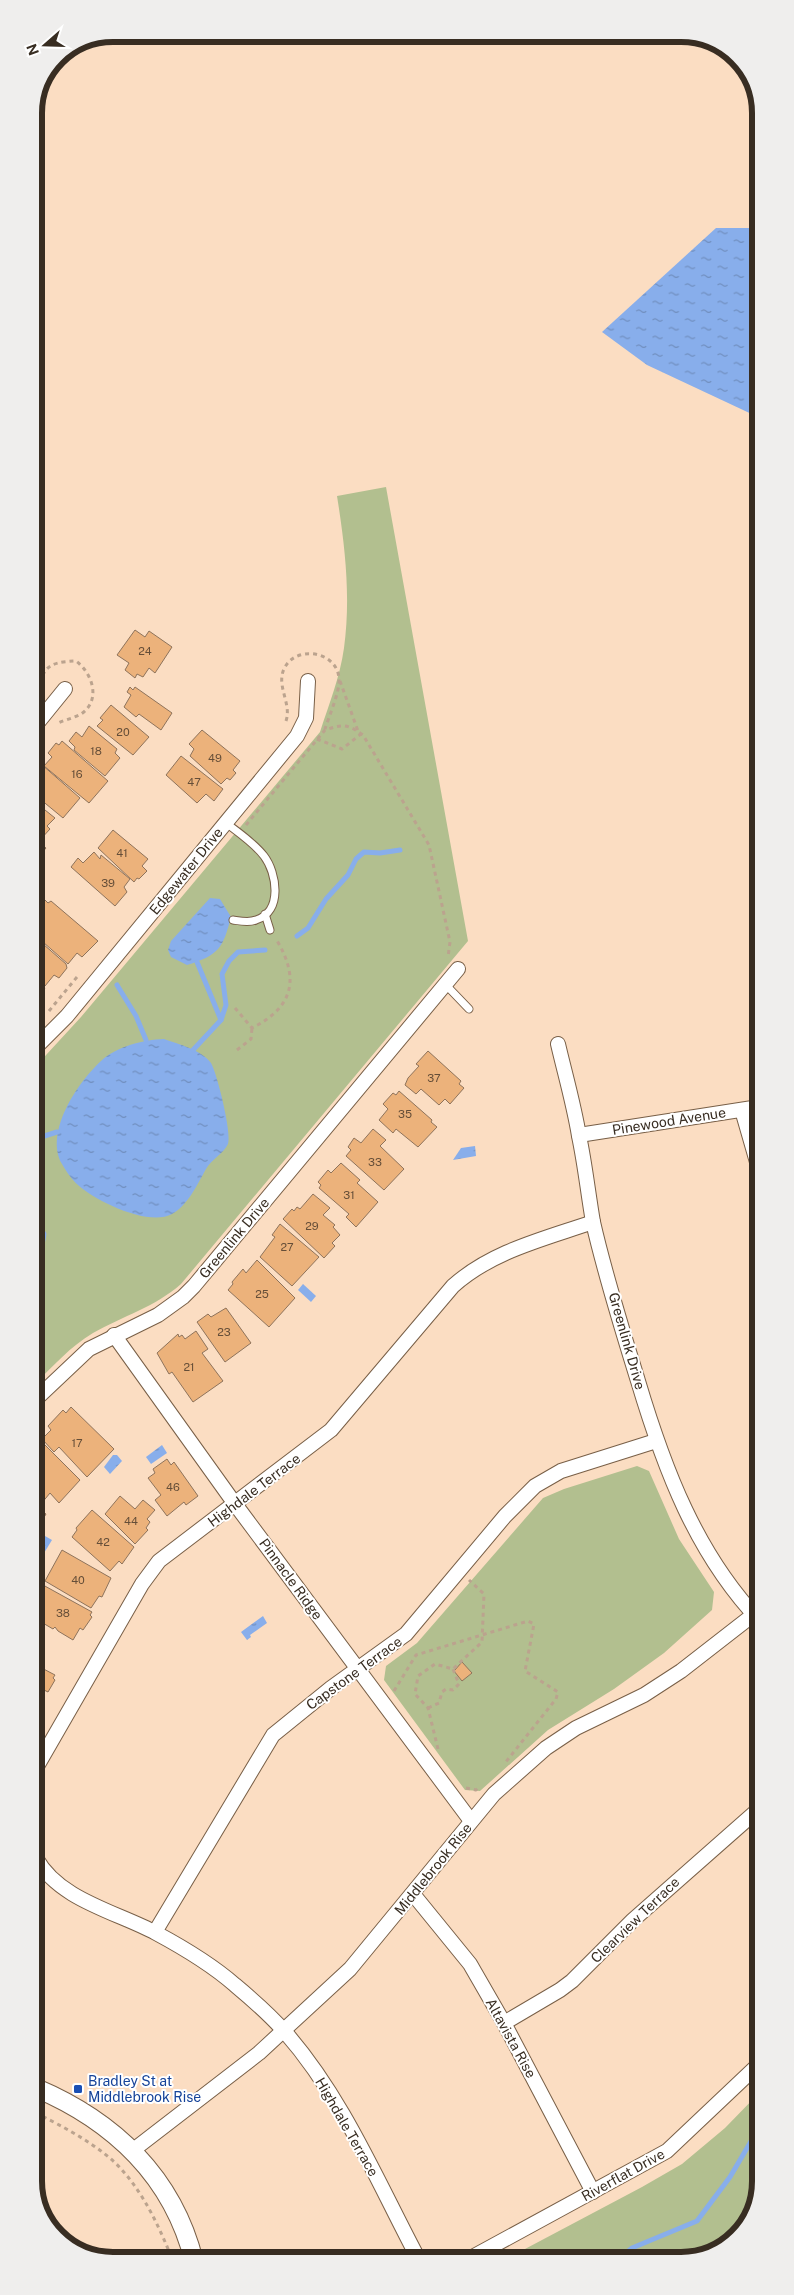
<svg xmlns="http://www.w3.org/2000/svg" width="794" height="2295" font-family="'Public Sans',sans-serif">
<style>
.green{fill:#b2bf8f}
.water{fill:url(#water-ripples)}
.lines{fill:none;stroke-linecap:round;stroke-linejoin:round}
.stream{stroke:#88aeeb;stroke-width:5}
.building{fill:#ecb27b;stroke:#8e735b}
.service-casing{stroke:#785f47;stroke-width:9}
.minor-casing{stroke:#785f47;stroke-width:16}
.tertiary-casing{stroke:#785f47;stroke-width:20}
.path{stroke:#bba38e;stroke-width:3;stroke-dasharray:4 4;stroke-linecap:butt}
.service{stroke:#fff;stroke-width:7}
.minor{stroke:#fff;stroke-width:14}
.tertiary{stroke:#fff;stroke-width:18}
.transit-dot{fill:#1a4fb4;stroke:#fff;stroke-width:2}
.labels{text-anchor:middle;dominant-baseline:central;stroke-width:4;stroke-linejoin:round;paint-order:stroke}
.number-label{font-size:11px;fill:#654e38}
.street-label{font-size:14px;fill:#382d22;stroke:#fff}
.transit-label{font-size:14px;fill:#164399;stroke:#fff;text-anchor:start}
.rim{fill:none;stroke:#382d22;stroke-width:6}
</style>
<defs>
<pattern id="water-ripples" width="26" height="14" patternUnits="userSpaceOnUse" patternTransform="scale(1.25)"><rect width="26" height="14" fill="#88aeeb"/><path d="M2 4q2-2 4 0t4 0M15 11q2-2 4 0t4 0" fill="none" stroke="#708ebe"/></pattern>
</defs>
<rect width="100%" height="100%" fill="#fbddc2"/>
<!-- green -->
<g class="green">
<path d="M386,487L468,941L181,1284C155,1307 123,1316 93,1333C71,1346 53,1366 35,1384V1067L81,1017L320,732C329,704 340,677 344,648C351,597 345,546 337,496Z"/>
<path d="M637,1466L649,1471L679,1539L714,1592L712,1610L664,1653L614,1689L548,1730L480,1791L465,1790L384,1680L386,1666L417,1643L543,1498L564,1489Z"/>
<path d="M760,2092V2182L744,2230L701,2259H506L642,2187L682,2164L725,2128Z"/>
</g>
<!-- water -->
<g class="water">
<path d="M716,228H758V417L647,365L602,332Z"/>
<path d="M210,898L220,899L231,917C223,948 219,955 187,965L171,957L168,950L171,941Z"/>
<path d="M164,1039C178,1044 202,1050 211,1063C217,1073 232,1134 228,1144C224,1153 211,1160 206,1169C197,1185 188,1205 172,1214C149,1227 95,1201 78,1185C72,1180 66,1171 62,1164C44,1132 78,1082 101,1061C117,1046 143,1040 164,1039Z"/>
<path d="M475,1146L476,1156L453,1160L461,1148Z"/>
<path d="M303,1284L316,1296L311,1302L298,1290Z"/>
<path d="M162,1445L167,1453L151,1464L146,1457Z"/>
<path d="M113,1455H117L122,1461L110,1474L104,1467Z"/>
<path d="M45,1536L52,1540L41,1558L36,1552Z"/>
<path d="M263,1616L267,1623L250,1635L251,1637L247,1640L241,1632Z"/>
</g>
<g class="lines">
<!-- stream -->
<g class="stream">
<path d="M297,936L308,928L326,899L348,875L356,859L364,852L380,853L400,850"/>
<path d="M197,962L221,1020"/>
<path d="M117,985L136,1016L146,1040"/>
<path d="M193,1050L221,1020L226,1005L222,974L229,961L238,952L265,950"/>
<path d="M35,1139L57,1132"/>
<path d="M35,1219L44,1234L39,1260L35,1265"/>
<path d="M619,2259L632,2248L697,2221L730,2177L760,2126"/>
</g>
</g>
<!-- building -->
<g class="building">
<path d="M135,630L145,637L149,631L172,647L155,673L149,668L143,677L137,674L135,678L125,670L129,663L117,655Z"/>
<path d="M130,687L133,690L135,687L172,713L161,730L139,714L136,717L124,707L131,695L127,692Z"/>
<path d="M111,705L149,737L133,755L97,726L103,720L100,718Z"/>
<path d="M89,726L117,749L115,753L120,758L105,776L74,750L75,747L69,741L76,732L82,737Z"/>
<path d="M202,730L240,761L233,770L236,773L230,780L227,778L221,784L190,756L194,749L189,744Z"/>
<path d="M62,741L108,781L89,803L44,766L52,757L48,753L56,743L59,745Z"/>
<path d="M181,756L223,789L214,801L206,794L197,803L166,775Z"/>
<path d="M41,764L80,798L63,818L40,799L38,801L35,798V768Z"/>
<path d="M35,802L55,818L47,826L50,829L39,841L35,837Z"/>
<path d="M113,830L148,859L142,866L147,871L139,879L137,878L134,882L98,848Z"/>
<path d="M35,840L46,848L35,861Z"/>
<path d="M94,852L100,859L101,855L130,879L124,887L127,892L115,906L71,867L78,858L83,863Z"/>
<path d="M44,899L48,903L51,901L98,941L82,957L77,953L68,964L35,935V910Z"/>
<path d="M35,937L66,964L67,968L59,978L54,975L45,986L35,977Z"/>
<path d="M35,980L45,988L38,998L43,1003L35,1012Z"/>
<path d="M428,1051L461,1081L459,1084L464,1088L450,1104L445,1099L439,1105L421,1089L416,1094L405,1085L408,1078L419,1066L416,1064Z"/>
<path d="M399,1091L432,1120L431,1122L437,1127L418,1147L396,1129L393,1133L379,1120L388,1109L383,1104L393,1093L396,1095Z"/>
<path d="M373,1129L386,1140L380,1146L404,1169L384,1190L346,1156L351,1150L348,1147L354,1138L361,1143Z"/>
<path d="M341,1163L360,1180L357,1183L378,1202L356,1227L346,1217L349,1214L319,1188L321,1185L318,1182L328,1170L331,1173Z"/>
<path d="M313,1194L330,1208L323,1215L335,1225L333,1227L340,1235L332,1243L335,1246L324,1258L283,1219L292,1209L294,1211L297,1207L300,1209Z"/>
<path d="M280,1224L319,1257L292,1286L260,1257L275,1237L272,1235Z"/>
<path d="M257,1260L295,1298L269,1327L228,1290L233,1284L232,1282L243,1269L246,1273Z"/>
<path d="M226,1308L251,1343L225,1362L197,1322L208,1314L211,1317Z"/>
<path d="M196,1331L208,1349L202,1353L223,1381L193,1402L172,1372L169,1374L157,1353L178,1334L179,1337L182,1335L185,1339Z"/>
<path d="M71,1407L114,1449L87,1477L59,1447L54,1452L42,1439L51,1430L48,1426L63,1410L66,1413Z"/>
<path d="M41,1441L80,1480L59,1503L50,1493L41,1504L36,1498L35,1446Z"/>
<path d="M167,1459L171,1465L174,1462L198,1496L186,1505L184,1502L167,1516L155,1500L161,1495L148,1478L155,1473L153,1469Z"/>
<path d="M120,1496L135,1509L143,1500L155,1510L147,1519L150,1522L146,1528L148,1530L135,1544L105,1514Z"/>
<path d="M36,1507L46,1514L36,1531Z"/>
<path d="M92,1510L134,1547L122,1564L119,1561L110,1571L72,1537L77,1530L76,1528Z"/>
<path d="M62,1550L111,1578L102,1597L99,1596L91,1608L45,1581Z"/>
<path d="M43,1585L92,1612L90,1615L92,1617L83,1630L80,1628L73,1640L58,1631L55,1627L53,1629L36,1619V1598Z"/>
<path d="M462,1662L472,1673L462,1681L454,1671Z"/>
<path d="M36,1665L55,1675L53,1678L55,1680L48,1692L42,1689L36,1702Z"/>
</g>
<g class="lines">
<!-- service casing -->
<g class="service-casing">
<g id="service">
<path d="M226,823C239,833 254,843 264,856C277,873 283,912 256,920C249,923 240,921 233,920"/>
<path d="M265,914L270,930"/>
<path d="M445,984L469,1009"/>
</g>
</g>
<!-- minor casing -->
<g class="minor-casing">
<g id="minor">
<path d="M35,726L65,689"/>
<path d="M558,1044C565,1074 574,1105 579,1136C585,1164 588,1193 593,1222C605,1275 622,1329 638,1381C664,1468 696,1554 760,1621"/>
<path d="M35,1048L67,1016L297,736L306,718L308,681"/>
<path d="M742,1110L759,1169"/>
<path d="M579,1135L759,1107"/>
<path d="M114,1335L235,1504L471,1821"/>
<path d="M35,1400L89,1349L158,1315L183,1297L194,1286L458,969"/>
<path d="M36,1768L142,1584L159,1561L331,1430L453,1286C492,1251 544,1239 593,1222"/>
<path d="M36,1858C59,1900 117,1912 156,1933C184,1948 211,1964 235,1985C253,2000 270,2015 285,2032C343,2098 378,2183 419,2260"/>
<path d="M413,1894L470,1964L504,2023L593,2192"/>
<path d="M155,1932L273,1735L331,1688L406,1634L505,1516L535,1486L561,1471L656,1441"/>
<path d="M504,2023L560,1990L572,1981L633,1920L760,1808"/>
<path d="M132,2151L259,2053L350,1969L494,1794L546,1748L576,1728L644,1695L681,1671L753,1615"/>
<path d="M467,2260L667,2151L760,2063"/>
</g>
</g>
<!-- tertiary casing -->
<g class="tertiary-casing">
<path id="tertiary" d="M36,2088C114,2121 173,2177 194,2261"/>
</g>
<!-- path -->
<g class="path">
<path d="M340,681L358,731"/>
<path d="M35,698C44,670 43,662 76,661C92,673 102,700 81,714C74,718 64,720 56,724"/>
<path d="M286,721C292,704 276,686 284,669C296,643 340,652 339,681C339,694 329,716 325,729"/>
<path d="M317,739L342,749L361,734"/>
<path d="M35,749L44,738"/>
<path d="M246,825L325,730C343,724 348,724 363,735L429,845L450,942L448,957"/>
<path d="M235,1008L252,1028C294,1007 300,978 276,939"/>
<path d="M49,1011L77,977"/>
<path d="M237,1050L251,1039L252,1028"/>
<path d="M35,1069L46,1060"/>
<path d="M394,1691L416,1655L528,1621L534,1624L525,1671L558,1692L556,1699L505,1763"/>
<path d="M428,1708L439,1703L442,1692L446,1689L453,1690L459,1684L453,1669"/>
<path d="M438,1749L428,1708L415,1694L418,1676L435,1664L453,1669L482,1642L484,1594L469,1580"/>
<path d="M466,1788L476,1790L478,1788"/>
<path d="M36,2113C64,2127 102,2147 122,2170C146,2197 160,2229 173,2261"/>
</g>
<!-- service -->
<use href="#service" class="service"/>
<!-- minor -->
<use href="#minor" class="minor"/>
<!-- tertiary -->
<use href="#tertiary" class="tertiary"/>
</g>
<!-- markers -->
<rect class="transit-dot" x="73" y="2084" width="10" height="10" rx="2.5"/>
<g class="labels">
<!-- number labels -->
<g class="number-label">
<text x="145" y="651">24</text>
<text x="123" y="732">20</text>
<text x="96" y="751">18</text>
<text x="215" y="758">49</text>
<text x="77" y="774">16</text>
<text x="194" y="782">47</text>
<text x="122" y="853">41</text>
<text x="108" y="883">39</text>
<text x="434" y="1078">37</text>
<text x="405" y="1114">35</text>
<text x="375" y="1162">33</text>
<text x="349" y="1195">31</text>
<text x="312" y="1226">29</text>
<text x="287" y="1247">27</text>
<text x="262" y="1294">25</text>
<text x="224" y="1332">23</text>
<text x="189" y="1367">21</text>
<text x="77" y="1443">17</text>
<text x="173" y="1487">46</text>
<text x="131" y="1521">44</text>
<text x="103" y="1542">42</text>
<text x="78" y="1580">40</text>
<text x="63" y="1613">38</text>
</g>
<!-- street labels -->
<g class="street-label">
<text transform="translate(186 871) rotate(-51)">Edgewater Drive</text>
<text transform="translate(669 1121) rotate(-9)">Pinewood Avenue</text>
<text transform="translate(234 1238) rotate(-50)">Greenlink Drive</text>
<text transform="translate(627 1341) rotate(74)">Greenlink Drive</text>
<text transform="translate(254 1490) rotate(-37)">Highdale Terrace</text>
<text transform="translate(291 1579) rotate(54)">Pinnacle Ridge</text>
<text transform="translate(354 1673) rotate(-36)">Capstone Terrace</text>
<text transform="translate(433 1869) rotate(-51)">Middlebrook Rise</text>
<text transform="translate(635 1920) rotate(-44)">Clearview Terrace</text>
<text transform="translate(511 2038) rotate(61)">Altavista Rise</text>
<text transform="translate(347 2127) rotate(60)">Highdale Terrace</text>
<text transform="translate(623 2175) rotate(-29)">Riverflat Drive</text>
</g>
<!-- transit labels -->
<g class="transit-label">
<text x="88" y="2081">Bradley St at<tspan x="88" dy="16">Middlebrook Rise</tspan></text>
</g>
</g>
<!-- crop -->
<path d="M0 0H794V2295H0ZM113 42H681A71 71 0 0 1 752 113V2181A71 71 0 0 1 681 2252H113A71 71 0 0 1 42 2181V113A71 71 0 0 1 113 42Z" fill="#efeeed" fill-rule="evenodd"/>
<path class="rim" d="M113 42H681A71 71 0 0 1 752 113V2181A71 71 0 0 1 681 2252H113A71 71 0 0 1 42 2181V113A71 71 0 0 1 113 42Z"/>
<!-- north arrow -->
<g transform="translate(45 45) rotate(250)" stroke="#ffffff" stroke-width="4" paint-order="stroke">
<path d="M0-4L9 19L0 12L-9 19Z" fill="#382d22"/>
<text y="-8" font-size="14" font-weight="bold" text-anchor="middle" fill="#382d22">N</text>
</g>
</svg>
